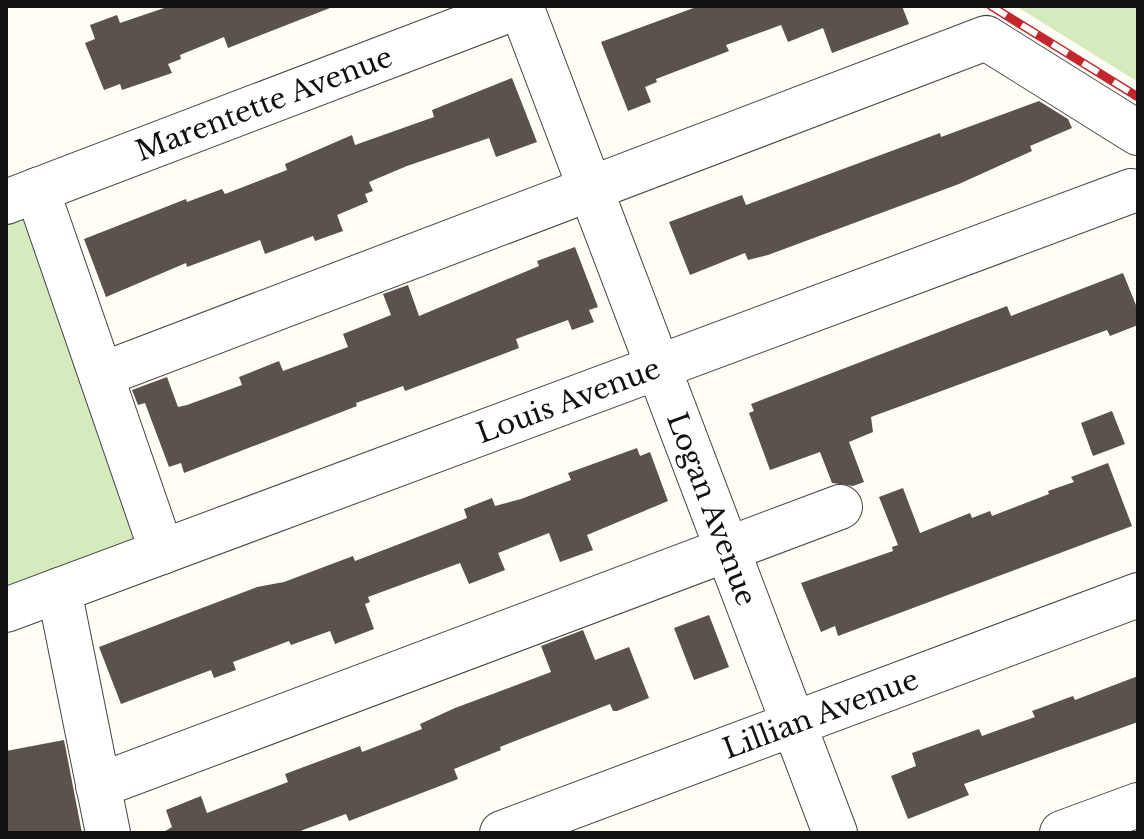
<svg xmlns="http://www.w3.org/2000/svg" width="1144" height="839" font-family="'Libre Baskerville',serif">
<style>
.green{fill:#d5ebbd}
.building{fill:#5a524d}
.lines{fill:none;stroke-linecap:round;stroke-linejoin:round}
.minor-casing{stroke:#444;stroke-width:46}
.minor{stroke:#fff;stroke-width:44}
.rail-casing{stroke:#c4262e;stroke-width:9}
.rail{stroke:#fff;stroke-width:6;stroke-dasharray:18;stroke-linecap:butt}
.labels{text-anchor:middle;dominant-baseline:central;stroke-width:8;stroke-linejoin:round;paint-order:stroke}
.street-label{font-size:28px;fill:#111;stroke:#fff}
</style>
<rect width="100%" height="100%" fill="#fffdf5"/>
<!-- green -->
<g class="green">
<path d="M1016,6H1138V82Z"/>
<path d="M33,210L146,545L6,596V220Z"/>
</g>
<!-- building -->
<g class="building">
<path d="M170,6H330V8L228,48L224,37L180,55L181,59L168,64L172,73L122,90L120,84L104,90L85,43L95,39L90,25L117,15L120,23Z"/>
<path d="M699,6H902L909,24L832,53L823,28L788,42L781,25L726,45L729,51L656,79L657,82L645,87L651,102L628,111L601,42Z"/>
<path d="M512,78L537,142L496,157L489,138L407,166L369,182L373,191L365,194L368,202L337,215L343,231L315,241L313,236L265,254L260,240L187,267L186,263L106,297L84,239L186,199L187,202L222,189L225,194L287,170L285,164L352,135L355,145L434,117L432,110Z"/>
<path d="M1039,101L1068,119L1072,128L1030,146L1032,151L959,184L768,255L748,260L745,253L690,275L669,222L742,195L746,205L940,133L941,137Z"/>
<path d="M575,247L598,307L589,310L594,322L572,330L568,320L516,339L519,348L405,391L403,386L356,403L357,406L184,473L181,463L169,467L145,403L138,405L132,390L167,377L178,407L187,405L242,385L239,377L279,361L283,371L348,347L343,334L391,315L383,294L408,285L419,316L539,266L537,261Z"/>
<path d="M1123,273L1138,310V325L1110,336L1107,330L871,417L873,432L849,442L864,482L853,486L832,483L820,452L770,470L749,413L754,411L751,404L1007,306L1011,316Z"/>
<path d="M1112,411L1125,444L1093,456L1081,423Z"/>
<path d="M637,448L640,456L650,452L668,501L587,535L593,550L560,562L549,533L498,553L505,570L469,584L460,563L368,597L370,602L365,604L374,629L335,644L330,631L291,645L289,641L233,662L236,670L214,678L211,670L121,704L99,647L257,587L284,582L353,556L355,561L467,518L464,509L492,498L495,506L521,499L571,480L568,473Z"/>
<path d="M1108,463L1132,526L838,636L835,626L821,632L801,583L893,551L892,547L898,545L879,497L903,488L920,533L970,513L972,518L990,511L992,516L1049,494L1048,491L1074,482L1071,477Z"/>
<path d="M709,615L729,667L694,680L674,628Z"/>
<path d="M583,630L595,660L629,647L649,698L617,711H613L610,704L500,747L501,750L454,769L458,779L349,821L346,814L295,833H162L172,827L166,810L201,796L207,813L288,782L285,774L360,746L362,752L422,729L420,724L455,708L551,672L541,646Z"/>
<path d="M1138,676V722L964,784L969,795L908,819L891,776L916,766L912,753L979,729L982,736L1035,717L1032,711L1073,696L1075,700Z"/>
<path d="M64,740L82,833H6V751Z"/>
</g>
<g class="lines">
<!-- minor casing -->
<g class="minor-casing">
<g id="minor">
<path id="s1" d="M521,6L835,833"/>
<path d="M37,190L162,552"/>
<path id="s2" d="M6,202L520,6"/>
<path d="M101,375L986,38L1138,133"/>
<path d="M59,590L108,833"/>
<path id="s3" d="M6,610L1131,191"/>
<path d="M98,786L840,507"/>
<path id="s4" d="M502,833L1138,595"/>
<path d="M1062,833L1138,805"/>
</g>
</g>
<!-- minor -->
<use href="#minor" class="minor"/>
<!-- rail casing -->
<g class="rail-casing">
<path id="rail" d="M991,6L1138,97"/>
</g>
<!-- rail -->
<use href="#rail" class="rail"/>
</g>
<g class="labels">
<!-- street labels -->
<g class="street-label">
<text stroke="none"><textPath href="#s2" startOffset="276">Marentette Avenue</textPath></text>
<text stroke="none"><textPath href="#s3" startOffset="600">Louis Avenue</textPath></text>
<text stroke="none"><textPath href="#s1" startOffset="538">Logan Avenue</textPath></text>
<text stroke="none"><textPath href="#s4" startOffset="340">Lillian Avenue</textPath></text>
</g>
</g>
<!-- border -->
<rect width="1144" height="839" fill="none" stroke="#111111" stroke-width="16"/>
</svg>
